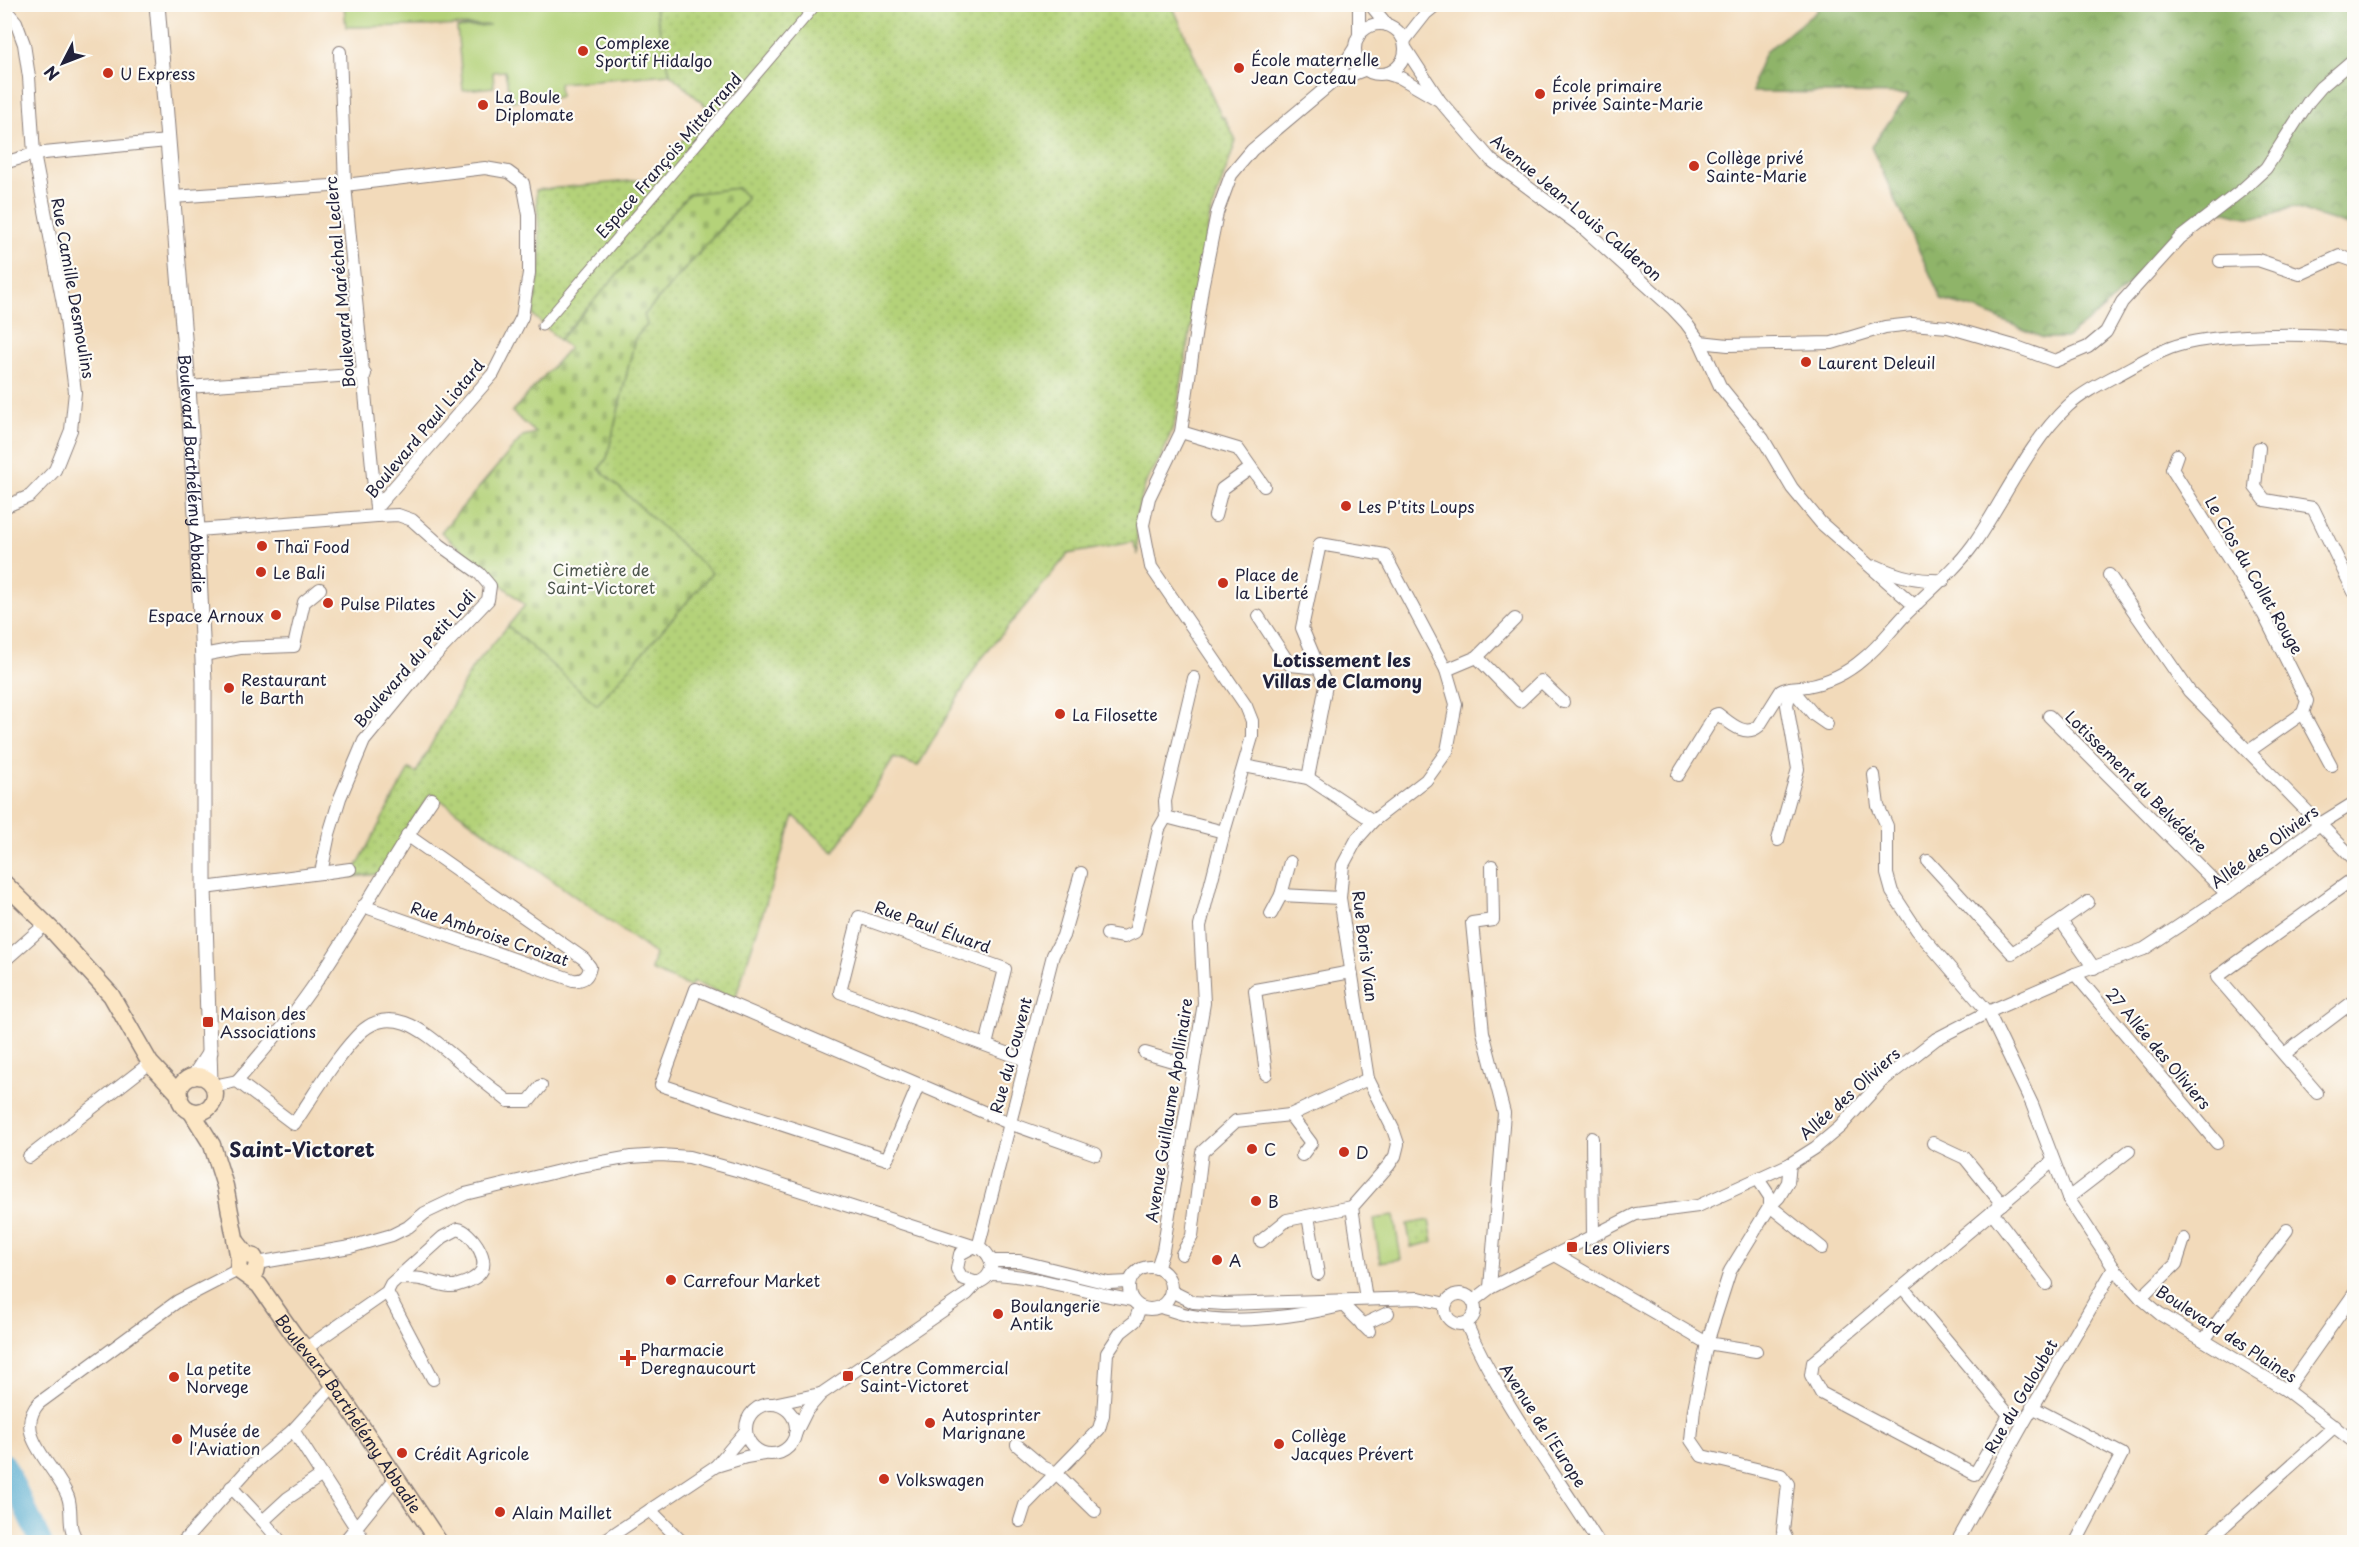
<svg xmlns="http://www.w3.org/2000/svg" width="2359" height="1547" font-family="'Playpen Sans',sans-serif">
<style>
.grass{fill:url(#grass-dots);stroke:#6b7a5a;stroke-width:1.5}
.forest{fill:url(#forest-crowns);stroke:#586b52;stroke-width:1.5}
.cemetery{fill:url(#cemetery-stones);stroke:#6b7a5a;stroke-width:1.5}
.garden{fill:#b4d279;stroke:#6b7a5a;stroke-width:1.5}
.lines{fill:none;stroke-linecap:round;stroke-linejoin:round}
.river{stroke:#51a9ce;stroke-width:22}
.pedestrian-casing{stroke:#8a7e7a;stroke-width:11}
.minor-casing{stroke:#8a7e7a;stroke-width:14}
.tertiary-casing{stroke:#8a7e7a;stroke-width:17}
.secondary-casing{stroke:#8a7e7a;stroke-width:19}
.pedestrian{stroke:#fff;stroke-width:9}
.minor{stroke:#fff;stroke-width:12}
.tertiary{stroke:#fff;stroke-width:15}
.secondary{stroke:#fce6c4;stroke-width:16}
.poi-dot{fill:#c8321e;stroke:#fdfcf7;stroke-width:2}
.labels{text-anchor:middle;dominant-baseline:central;stroke-width:4.5;stroke-linejoin:round;paint-order:stroke}
.poi-label{font-size:16px;fill:#22223b;stroke:#fdfcf7;text-anchor:start}
.street-label{font-size:16px;fill:#22223b;stroke:#fdfcf7}
.park-label{font-size:16px;fill:#4e574e;stroke:#fdfcf7}
.neighbourhood-label{font-size:18px;font-weight:bold;fill:#22223b;stroke:#fdfcf7}
.quarter-label{font-size:20px;font-weight:bold;fill:#22223b;stroke:#fdfcf7}
</style>
<defs>
<pattern id="grass-dots" width="8" height="8" patternUnits="userSpaceOnUse" patternTransform="scale(1.5)"><rect width="8" height="8" fill="#b4d279"/><path d="M2 2h.1M6 6h.1" fill="none" stroke="#9ab46a" stroke-width="1.8" stroke-linecap="round"/></pattern>
<pattern id="forest-crowns" width="20" height="18" patternUnits="userSpaceOnUse" patternTransform="scale(1.5)"><rect width="20" height="18" fill="#8fb469"/><path d="M2 6a3 3 0 1 1 6 0M12 15a3 3 0 1 1 6 0" fill="none" stroke="#749258"/></pattern>
<pattern id="cemetery-stones" width="16" height="16" patternUnits="userSpaceOnUse" patternTransform="scale(1.5)"><rect width="16" height="16" fill="#b4d279"/><path d="M2 7V4a2 2 0 0 1 4 0v3zM10 15v-3a2 2 0 0 1 4 0v3z" fill="#9ab46a"/></pattern>
</defs>
<rect width="100%" height="100%" fill="#fdfcf7"/>
<filter id="ink" filterUnits="userSpaceOnUse"><feTurbulence type="fractalNoise" baseFrequency=".0167" numOctaves="2"/><feDisplacementMap in="SourceGraphic" scale="12" xChannelSelector="R" yChannelSelector="G"/><feConvolveMatrix kernelMatrix="1 2 1 2 8 2 1 2 1" color-interpolation-filters="sRGB"/></filter>
<filter id="wash" filterUnits="userSpaceOnUse"><feTurbulence type="fractalNoise" baseFrequency=".008" numOctaves="4" result="noise"/><feDisplacementMap in="SourceGraphic" scale="24" xChannelSelector="R" yChannelSelector="G"/><feGaussianBlur stdDeviation="1.35" result="paint"/><feColorMatrix in="noise" values="0 0 0 0 0 0 0 0 0 0 0 0 0 0 0 0 0 1.4 0 .05"/><feComposite in="paint" operator="in"/></filter>
<g filter="url(#wash)">
<rect width="100%" height="100%" fill="#f2daba"/>
<!-- grass -->
<g class="grass">
<path d="M654,5H1172L1222,118L1224,117L1236,141L1210,216L1175,421L1162,456L1146,482L1136,516L1138,555L1133,542L1068,554L978,663L918,766L894,758L834,852L794,816L735,999L693,982L690,987L651,970L655,954L431,793L378,874L351,877L409,769L416,773L472,668L508,626L597,704L599,469L607,458L635,338L647,325L644,315L747,199L738,188L689,194L559,340L533,315L541,261L536,190L649,179L709,109L670,74Z"/>
<path d="M1429,1220L1433,1242L1411,1247L1407,1224Z"/>
</g>
<!-- forest -->
<path class="forest" d="M1820,5H2354V227L2291,207C2260,223 2240,218 2209,206L2100,312L2066,338H2043L1981,311L1942,300L1871,147L1909,94L1753,92L1754,79L1765,52L1816,12Z"/>
<!-- cemetery -->
<path class="cemetery" d="M738,188L747,198L644,315L647,325L635,338L607,458L599,469L712,573L597,705L508,626L525,605L441,532L523,436L536,433L512,412L569,348L559,340L689,194Z"/>
<!-- garden -->
<g class="garden">
<path d="M344,5H654L670,74L559,83L560,97L511,101L510,88L508,87L505,71L493,72L494,87L463,90L457,28L490,25L346,27Z"/>
<path d="M1394,1216L1401,1259L1380,1262L1374,1219Z"/>
</g>
<g class="lines">
<!-- river -->
<path class="river" d="M4,1464L41,1542"/>
</g>
</g>
<g filter="url(#ink)">
<g class="lines">
<!-- pedestrian casing -->
<g class="pedestrian-casing">
<path id="pedestrian" d="M542,326L817,4"/>
</g>
<!-- minor casing -->
<g class="minor-casing">
<g id="minor">
<path d="M1359,4V34"/>
<path d="M1370,4L1387,25"/>
<path d="M4,8L16,22L24,44L29,77L34,154L66,319L75,392L71,430L55,470L30,496L4,507"/>
<circle cx="1380" cy="49" r="25"/>
<path d="M1404,41L1426,13L1437,4"/>
<path d="M1406,49L1440,101L1491,160L1583,228L1672,308L1686,323L1700,342L1720,386L1763,439L1792,488L1821,523L1915,606"/>
<path d="M340,52L345,185L376,508"/>
<path d="M1388,74L1401,78L1437,99"/>
<path d="M1333,82L1364,70"/>
<path d="M4,163L34,154L167,141"/>
<path d="M173,197L345,185L485,168L508,172L523,183L529,215V273L522,317L493,374L376,508L377,516L197,530"/>
<path d="M2220,261L2258,260L2300,274L2340,256L2354,261"/>
<path d="M1700,342L1728,345L1832,343L1885,327L1912,324L1948,327L2014,346L2055,361L2088,347L2106,332L2122,302L2180,238L2242,190L2266,168L2309,101L2321,87L2354,59"/>
<path d="M188,387L365,374"/>
<path d="M1181,432L1238,449L1264,486"/>
<path d="M2259,448L2255,487L2265,500L2313,508L2354,592"/>
<path d="M2177,455L2172,469L2264,615L2307,701L2303,713L2249,751"/>
<path d="M1215,516L1222,489L1251,468"/>
<path d="M1876,566C1899,577 1919,581 1944,580"/>
<path d="M2109,575L2189,691L2354,859"/>
<path d="M1258,616L1290,665L1320,668"/>
<path d="M203,655L240,648L294,646L304,602L320,589"/>
<path d="M1477,657L1520,701L1541,681L1563,702"/>
<path d="M1446,670L1477,657L1515,619"/>
<path d="M1791,688L1814,715L1827,724"/>
<path d="M2303,713L2331,765"/>
<path d="M2049,716L2227,894"/>
<path d="M1244,766L1308,778L1373,821"/>
<path d="M1678,775L1715,715L1718,714C1730,723 1745,738 1759,726L1781,691C1789,686 1798,688 1807,686C1829,682 1846,674 1863,659C1880,646 1892,628 1907,613C1930,590 1954,571 1973,545C2005,499 2027,445 2068,406C2082,393 2100,384 2117,375C2134,366 2152,355 2170,348C2210,333 2311,332 2354,339"/>
<path d="M1874,775L1878,806L1887,826V874L1892,892L1917,930L1988,1012L2032,1104L2068,1198L2114,1268L2141,1298L2160,1314L2286,1390L2354,1442"/>
<path d="M1308,778L1326,685L1302,628L1320,544L1385,555L1446,670L1456,704L1447,751L1426,780L1373,821L1357,839L1343,865L1340,898L1368,1079L1393,1129L1398,1144L1395,1156L1389,1165L1352,1207L1366,1299"/>
<path d="M1166,817L1224,832"/>
<path d="M1778,840L1798,769L1787,705L1791,688"/>
<path d="M1928,861L2012,953L2061,921L2094,968"/>
<path d="M1290,862L1281,895L1340,898"/>
<path d="M321,873L350,869"/>
<path d="M204,888L321,873L329,834L340,798L364,741L429,662L488,600L490,586L479,573L440,545L412,520L398,515L377,516"/>
<path d="M363,906L573,980C583,981 588,977 590,967L584,959L407,835"/>
<path d="M1271,914L1281,895"/>
<path d="M2061,921L2088,902"/>
<path d="M1107,934L1124,937L1135,932L1159,829L1166,817L1165,801L1194,678"/>
<path d="M4,961L46,924"/>
<path d="M2075,974L2217,1143"/>
<path d="M986,1045L1005,969L859,917L840,992L1026,1060"/>
<path d="M1145,1053L1193,1067"/>
<path d="M2284,1054L2354,1001"/>
<path d="M1266,1074L1255,990L1351,972"/>
<path d="M237,1081C264,1051 289,1021 312,988C355,927 390,860 432,799"/>
<path d="M213,1086L237,1081L294,1124C314,1095 332,1063 356,1037C391,998 428,1035 458,1060C474,1074 491,1088 508,1101H529L541,1086"/>
<path d="M918,1086L887,1159L661,1085L696,989L1009,1123L1096,1154"/>
<path d="M2317,1093L2217,977L2354,878"/>
<path d="M1290,1115L1311,1143L1302,1155"/>
<path d="M1592,1138L1593,1236"/>
<path d="M1933,1143L1965,1158L2002,1204"/>
<path d="M29,1157L150,1063"/>
<path d="M1758,1179L1770,1197V1206"/>
<path d="M2068,1198L2129,1151"/>
<path d="M1770,1206L1822,1248"/>
<path d="M1992,1212L2047,1284"/>
<path d="M1308,1216L1318,1274"/>
<path d="M1261,1241L1287,1220L1352,1207"/>
<path d="M978,1248L1053,955L1063,936L1081,873"/>
<path d="M1182,1254L1192,1236L1202,1152L1236,1121L1290,1115L1368,1079"/>
<path d="M1555,1255L1707,1343L1756,1351"/>
<path d="M992,1261H1019L1108,1283L1129,1282"/>
<path d="M257,1263L350,1247L392,1235L408,1227L425,1213L465,1194L580,1166L631,1157L661,1155L689,1157L740,1171L982,1249C996,1260 994,1277 977,1283L962,1278L957,1269L960,1254L973,1247"/>
<circle cx="1150" cy="1288" r="21"/>
<path d="M1157,1268L1163,1250L1204,1003L1200,926L1224,832L1252,737V721L1246,706L1151,567L1143,525L1149,498L1181,432L1202,288L1217,213L1231,175L1252,150L1333,82L1354,49"/>
<path d="M990,1274C1038,1275 1084,1293 1132,1300"/>
<path d="M1490,1288L1504,1113L1483,1032L1472,923L1493,920L1492,866"/>
<path d="M1903,1288L2009,1415L2014,1418"/>
<path d="M1171,1291L1193,1302L1224,1304L1419,1298L1446,1304"/>
<path d="M387,1292L433,1379"/>
<circle cx="1460" cy="1309" r="15"/>
<path d="M2141,1298L2176,1264L2184,1239"/>
<path d="M1473,1301L1490,1288L1636,1214L1698,1206L1790,1164L1815,1148L1840,1127L1882,1081L1936,1039L1988,1012L2075,974L2144,949L2227,894L2320,824L2354,803"/>
<path d="M1343,1305L1369,1331"/>
<path d="M1160,1307C1171,1310 1181,1314 1192,1316C1236,1325 1301,1316 1345,1305"/>
<path d="M1466,1323C1500,1401 1553,1470 1598,1542"/>
<path d="M1362,1325L1388,1313"/>
<path d="M2204,1340L2287,1230"/>
<path d="M305,1349L387,1292L391,1284L443,1237L458,1229C471,1231 488,1257 482,1270C478,1278 466,1283 458,1285C448,1289 433,1281 421,1279C414,1278 405,1278 398,1278"/>
<path d="M334,1385L293,1430L365,1542"/>
<path d="M2286,1390L2354,1294"/>
<circle cx="771" cy="1429" r="25"/>
<path d="M773,1404L820,1394"/>
<path d="M2032,1407L2122,1454L2076,1542"/>
<path d="M2009,1415L1975,1474L1821,1393L1811,1375L1813,1362L2053,1161"/>
<path d="M795,1434L807,1410L821,1394L967,1294L977,1283"/>
<path d="M1017,1445L1043,1467L1056,1473L1095,1511"/>
<path d="M717,1465L745,1432"/>
<path d="M231,1487L263,1521L288,1498L322,1475"/>
<path d="M650,1510L682,1542"/>
<path d="M263,1521L281,1542"/>
<path d="M1020,1521L1025,1505L1099,1429L1103,1415L1107,1353L1121,1332L1135,1321L1140,1307"/>
<path d="M79,1542C76,1539 73,1534 72,1530C69,1520 72,1508 68,1497C57,1467 11,1434 39,1403L178,1301L238,1270"/>
<path d="M183,1542L252,1465L293,1430"/>
<path d="M344,1542L395,1479"/>
<path d="M602,1542L716,1466L746,1457L764,1454"/>
<path d="M1788,1542L1783,1531L1788,1484L1781,1475L1702,1456L1691,1440L1694,1409L1707,1343L1730,1271L1770,1206L1779,1197L1788,1182L1790,1164"/>
<path d="M1957,1542L2023,1424L2114,1268"/>
<path d="M2206,1542L2335,1426"/>
</g>
</g>
<!-- tertiary casing -->
<g class="tertiary-casing">
<g id="tertiary">
<path id="s1" d="M157,4L188,387L197,530L204,682V888L210,1082"/>
<path d="M194,1077L210,1052"/>
</g>
</g>
<!-- secondary casing -->
<g class="secondary-casing">
<g id="secondary">
<path d="M4,883L52,930L111,995L150,1063L180,1095"/>
<circle cx="197" cy="1094" r="18"/>
<path id="s2" d="M191,1111L212,1145L225,1186L239,1259L238,1270L259,1285L294,1335L325,1372L439,1542"/>
<path d="M236,1241L247,1255L254,1257L257,1263L255,1272L248,1276"/>
</g>
</g>
<!-- pedestrian -->
<use href="#pedestrian" class="pedestrian"/>
<!-- minor -->
<use href="#minor" class="minor"/>
<!-- tertiary -->
<use href="#tertiary" class="tertiary"/>
<!-- secondary -->
<use href="#secondary" class="secondary"/>
</g>
</g>
<!-- markers -->
<g class="poi-dot">
<circle cx="583" cy="51" r="6"/>
<circle cx="1239" cy="68" r="6"/>
<circle cx="108" cy="73" r="6"/>
<circle cx="1540" cy="94" r="6"/>
<circle cx="483" cy="105" r="6"/>
<circle cx="1694" cy="166" r="6"/>
<circle cx="1806" cy="362" r="6"/>
<circle cx="1346" cy="506" r="6"/>
<circle cx="262" cy="546" r="6"/>
<circle cx="261" cy="572" r="6"/>
<circle cx="1223" cy="583" r="6"/>
<circle cx="328" cy="603" r="6"/>
<circle cx="276" cy="615" r="6"/>
<circle cx="229" cy="688" r="6"/>
<circle cx="1060" cy="714" r="6"/>
<rect x="202" y="1016" width="12" height="12" rx="3"/>
<circle cx="1252" cy="1149" r="6"/>
<circle cx="1344" cy="1152" r="6"/>
<circle cx="1256" cy="1201" r="6"/>
<rect x="1566" y="1241" width="12" height="12" rx="3"/>
<circle cx="1217" cy="1260" r="6"/>
<circle cx="671" cy="1280" r="6"/>
<circle cx="998" cy="1314" r="6"/>
<path d="M625 1349h6v6h6v6h-6v6h-6v-6h-6v-6h6z"/>
<rect x="842" y="1370" width="12" height="12" rx="3"/>
<circle cx="174" cy="1377" r="6"/>
<circle cx="930" cy="1423" r="6"/>
<circle cx="177" cy="1439" r="6"/>
<circle cx="1279" cy="1444" r="6"/>
<circle cx="402" cy="1453" r="6"/>
<circle cx="884" cy="1479" r="6"/>
<circle cx="500" cy="1512" r="6"/>
</g>
<g class="labels">
<!-- poi labels -->
<g class="poi-label">
<text x="595" y="42">Complexe<tspan x="595" dy="18">Sportif Hidalgo</tspan></text>
<text x="1251" y="59">École maternelle<tspan x="1251" dy="18">Jean Cocteau</tspan></text>
<text x="120" y="73">U Express</text>
<text x="1552" y="85">École primaire<tspan x="1552" dy="18">privée Sainte-Marie</tspan></text>
<text x="495" y="96">La Boule<tspan x="495" dy="18">Diplomate</tspan></text>
<text x="1706" y="157">Collège privé<tspan x="1706" dy="18">Sainte-Marie</tspan></text>
<text x="1818" y="362">Laurent Deleuil</text>
<text x="1358" y="506">Les P'tits Loups</text>
<text x="274" y="546">Thaï Food</text>
<text x="273" y="572">Le Bali</text>
<text x="1235" y="574">Place de<tspan x="1235" dy="18">la Liberté</tspan></text>
<text x="340" y="603">Pulse Pilates</text>
<text x="264" y="615" text-anchor="end">Espace Arnoux</text>
<text x="241" y="679">Restaurant<tspan x="241" dy="18">le Barth</tspan></text>
<text x="1072" y="714">La Filosette</text>
<text x="220" y="1013">Maison des<tspan x="220" dy="18">Associations</tspan></text>
<text x="1264" y="1149">C</text>
<text x="1356" y="1152">D</text>
<text x="1268" y="1201">B</text>
<text x="1584" y="1247">Les Oliviers</text>
<text x="1229" y="1260">A</text>
<text x="683" y="1280">Carrefour Market</text>
<text x="1010" y="1305">Boulangerie<tspan x="1010" dy="18">Antik</tspan></text>
<text x="640" y="1349">Pharmacie<tspan x="640" dy="18">Deregnaucourt</tspan></text>
<text x="860" y="1367">Centre Commercial<tspan x="860" dy="18">Saint-Victoret</tspan></text>
<text x="186" y="1368">La petite<tspan x="186" dy="18">Norvege</tspan></text>
<text x="942" y="1414">Autosprinter<tspan x="942" dy="18">Marignane</tspan></text>
<text x="189" y="1430">Musée de<tspan x="189" dy="18">l'Aviation</tspan></text>
<text x="1291" y="1435">Collège<tspan x="1291" dy="18">Jacques Prévert</tspan></text>
<text x="414" y="1453">Crédit Agricole</text>
<text x="896" y="1479">Volkswagen</text>
<text x="512" y="1512">Alain Maillet</text>
</g>
<!-- street labels -->
<g class="street-label">
<text transform="translate(668 155) rotate(-49)">Espace François Mitterrand</text>
<text transform="translate(1577 207) rotate(40)">Avenue Jean-Louis Calderon</text>
<text transform="translate(339 282) rotate(-95)">Boulevard Maréchal Leclerc</text>
<text transform="translate(74 288) rotate(80)">Rue Camille Desmoulins</text>
<text transform="translate(424 428) rotate(-50)">Boulevard Paul Liotard</text>
<text stroke="none"><textPath href="#s1" startOffset="471">Boulevard Barthélémy Abbadie</textPath></text>
<text transform="translate(2255 575) rotate(60)">Le Clos du Collet Rouge</text>
<text transform="translate(414 658) rotate(-49)">Boulevard du Petit Lodi</text>
<text transform="translate(2137 781) rotate(45)">Lotissement du Belvédère</text>
<text transform="translate(2264 846) rotate(-36)">Allée des Oliviers</text>
<text transform="translate(933 926) rotate(20)">Rue Paul Éluard</text>
<text transform="translate(490 933) rotate(19)">Rue Ambroise Croizat</text>
<text transform="translate(1366 946) rotate(83)">Rue Boris Vian</text>
<text transform="translate(2159 1048) rotate(50)">27 Allée des Oliviers</text>
<text transform="translate(1010 1055) rotate(-75)">Rue du Couvent</text>
<text transform="translate(1849 1093) rotate(-42)">Allée des Oliviers</text>
<text transform="translate(1168 1110) rotate(-81)">Avenue Guillaume Apollinaire</text>
<text transform="translate(2227 1333) rotate(33)">Boulevard des Plaines</text>
<text transform="translate(2020 1396) rotate(-60)">Rue du Galoubet</text>
<text stroke="none"><textPath href="#s2" startOffset="351">Boulevard Barthélémy Abbadie</textPath></text>
<text transform="translate(1544 1425) rotate(57)">Avenue de l'Europe</text>
</g>
<!-- park labels -->
<g class="park-label">
<text x="601" y="569">Cimetière de<tspan x="601" dy="18">Saint-Victoret</tspan></text>
</g>
<!-- neighbourhood labels -->
<g class="neighbourhood-label">
<text x="1342" y="659">Lotissement les<tspan x="1342" dy="21">Villas de Clamony</tspan></text>
</g>
<!-- quarter labels -->
<g class="quarter-label">
<text x="302" y="1149">Saint-Victoret</text>
</g>
</g>
<!-- margin -->
<rect width="2359" height="1547" fill="none" stroke="#fdfcf7" stroke-width="24"/>
<!-- north arrow -->
<g transform="translate(63 63) rotate(228)" stroke="#fdfcf7" stroke-width="4.5" paint-order="stroke">
<path d="M0-4.5L10 22L0 15L-10 22Z" fill="#22223b"/>
<text y="-9" font-size="16" font-weight="bold" text-anchor="middle" fill="#22223b">N</text>
</g>
</svg>
